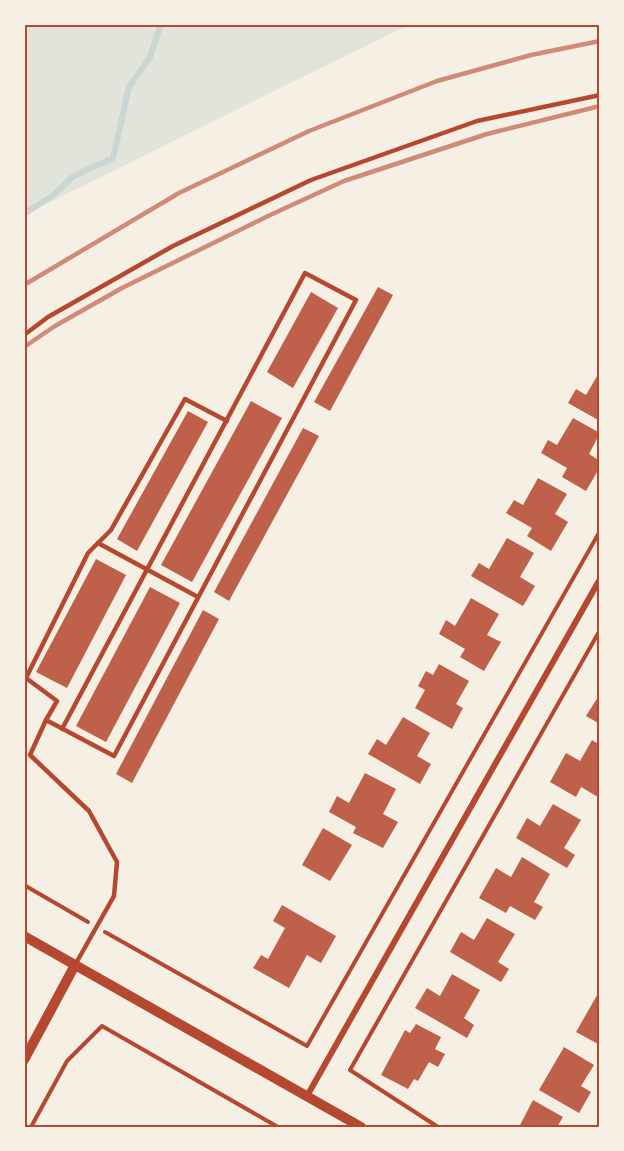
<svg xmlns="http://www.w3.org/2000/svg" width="624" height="1151" font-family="'DM Sans',sans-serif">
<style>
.green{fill:#e2e4dc}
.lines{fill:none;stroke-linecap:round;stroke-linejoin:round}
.stream{stroke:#c9d6d2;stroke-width:6}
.building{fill:#bf614a}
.path{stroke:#b5482f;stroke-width:4}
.service{stroke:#b5482f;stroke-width:4.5}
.minor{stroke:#b5482f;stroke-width:6}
.tertiary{stroke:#b5482f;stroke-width:10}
.rail{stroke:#cf8b77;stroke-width:4.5}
.neatline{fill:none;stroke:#b5482f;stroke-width:2}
</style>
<rect width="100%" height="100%" fill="#f6efe4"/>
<!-- green -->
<path class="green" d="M24,24H410L24,215Z"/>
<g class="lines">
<!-- stream -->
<path class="stream" d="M24,214L52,196L74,176L113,158L129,87L150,57L161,24"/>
</g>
<!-- building -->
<g class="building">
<path d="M378,287L393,295L330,411L314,402Z"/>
<path d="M311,292L338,308L293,388L267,372Z"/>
<path d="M600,371V421L568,403L576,389L586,395Z"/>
<path d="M251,401L282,418L192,582L161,565Z"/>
<path d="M188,411L208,422L137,551L117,539Z"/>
<path d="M573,418L600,433L589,454L600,461V467L586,491L562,477L567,468L541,453L548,440L557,445Z"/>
<path d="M303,428L319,436L229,601L214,592Z"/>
<path d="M538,478L567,494L555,514L568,522L551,551L527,536L532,528L506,513L514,500L523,505Z"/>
<path d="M507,538L534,553L520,577L535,586L523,606L471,576L479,563L489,569Z"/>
<path d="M96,559L126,575L67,688L36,672Z"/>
<path d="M150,587L180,603L106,742L76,726Z"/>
<path d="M471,598L499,614L487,635L501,642L484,671L460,657L465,649L439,634L446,620L455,626Z"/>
<path d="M203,610L219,619L132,783L116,774Z"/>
<path d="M439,664L469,681L456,704L463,708L452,729L415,708L425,690L418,686L426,671L433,675Z"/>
<path d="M598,697L600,698V724L586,716Z"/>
<path d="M403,717L430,733L417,756L431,764L420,784L368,754L377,739L386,745Z"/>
<path d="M592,740L600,745V793L598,797L581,787L576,797L550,782L566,753L580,761Z"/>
<path d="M365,773L396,789L383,814L398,822L383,848L353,833L356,827L329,812L337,796L349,803Z"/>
<path d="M553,804L581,820L564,848L575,855L567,868L516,838L527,818L540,826Z"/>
<path d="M323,828L352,845L330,881L302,865Z"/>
<path d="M522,857L550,874L534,902L543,907L535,920L510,906L506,913L479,898L496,868L511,877Z"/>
<path d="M282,905L336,936L321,963L307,955L289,988L253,968L261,955L268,959L285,928L273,921Z"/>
<path d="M487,918L515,934L498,962L509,969L501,982L450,952L461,932L474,940Z"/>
<path d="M452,974L480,990L464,1018L474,1025L467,1038L415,1008L427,988L440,996Z"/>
<path d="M600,990V1045L576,1032Z"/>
<path d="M416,1024L441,1037L435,1049L445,1054L438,1067L429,1062L418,1081L414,1079L408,1089L381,1075L405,1030L410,1033Z"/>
<path d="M564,1047L594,1065L581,1086L591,1092L579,1113L539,1090Z"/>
<path d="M533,1100L563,1117L557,1127H519Z"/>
</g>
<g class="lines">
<!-- path -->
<g class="path">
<path d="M24,885L88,922"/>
<path d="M105,932L307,1046L600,531"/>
<path d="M31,1127L67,1061L102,1026L278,1127"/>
<path d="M438,1127L350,1070L600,630"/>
</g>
<!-- service -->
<g class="service">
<path d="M24,335L48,317L173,246L311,180L477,121L600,95"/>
<path d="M98,543L198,597"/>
<path d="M46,720L57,701L26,678L88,553L111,530L185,399L227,421"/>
<path d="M62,729L305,273L356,300L114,756L46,720L30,755L89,811L117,862L114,896L75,965"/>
</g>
<!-- minor -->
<path class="minor" d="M307,1096L600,579"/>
<!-- tertiary -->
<g class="tertiary">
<path d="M24,936L361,1127"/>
<path d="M24,1060L75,965"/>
</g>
<!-- rail -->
<g class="rail">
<path d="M24,285L179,193L309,131L437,81L531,55L600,41"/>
<path d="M24,347L55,326L122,288L268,216L344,181L487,134L600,106"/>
</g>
</g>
<!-- border -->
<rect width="624" height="1151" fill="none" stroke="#f6efe4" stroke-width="51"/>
<rect x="26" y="26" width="572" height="1100" class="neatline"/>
</svg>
